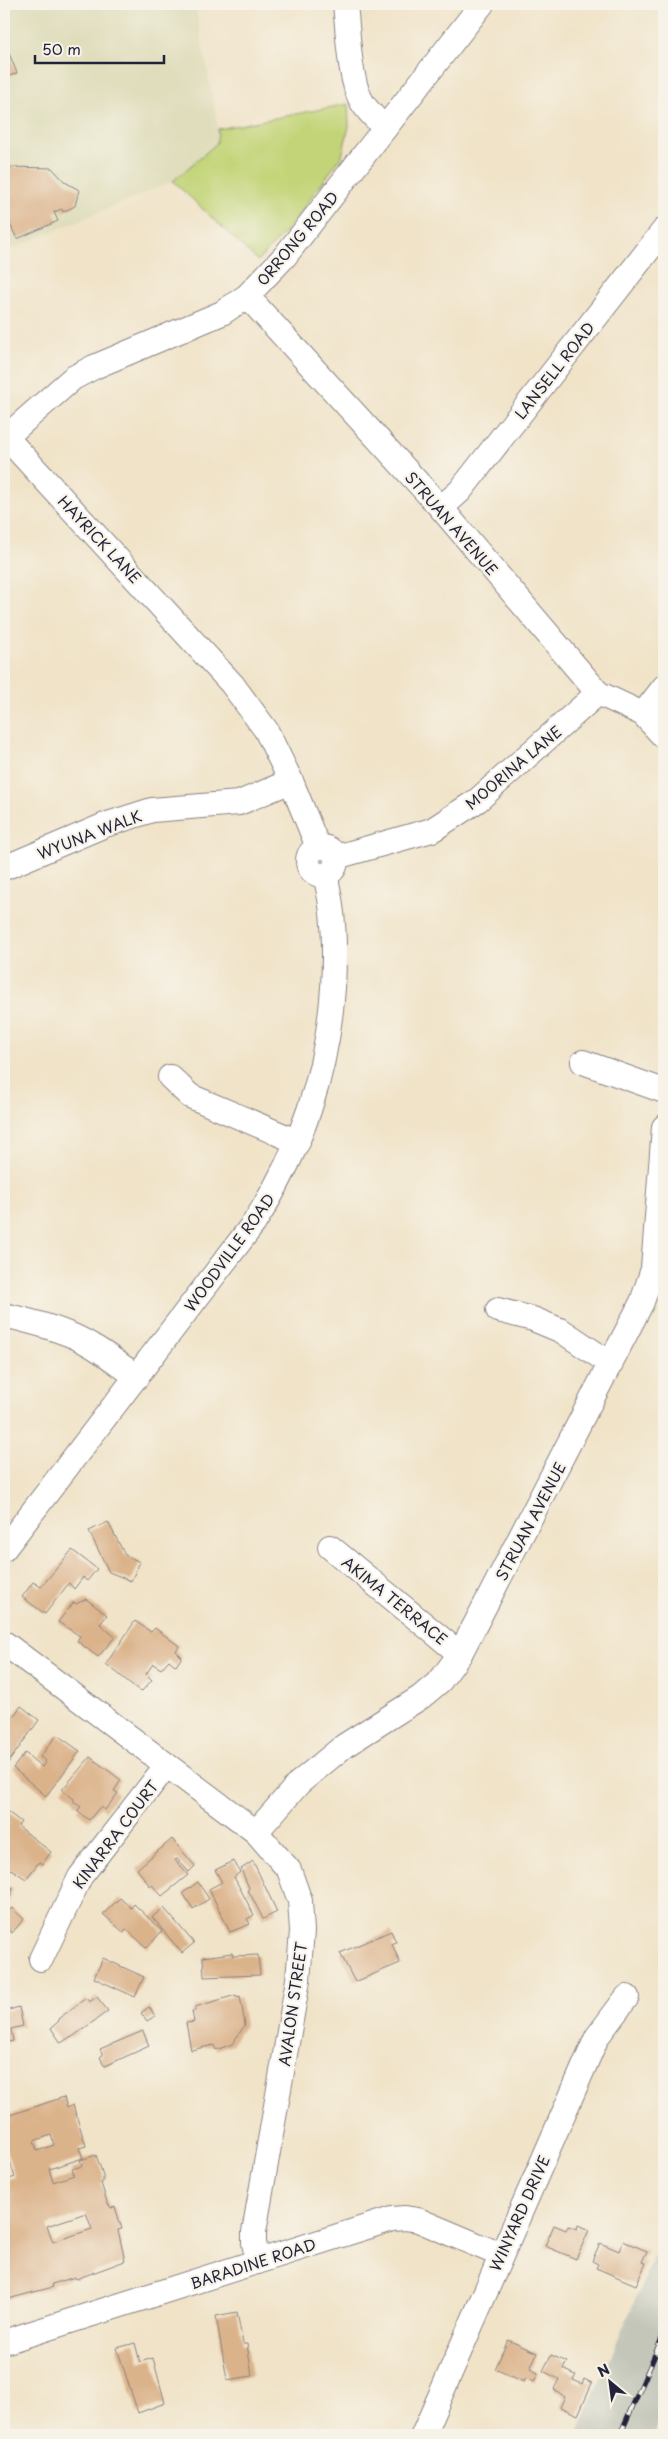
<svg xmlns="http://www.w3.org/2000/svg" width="668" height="2439" font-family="'Playpen Sans',sans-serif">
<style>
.built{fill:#dfddbb}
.industrial{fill:#c3c6b9}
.green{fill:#c2d477;stroke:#727b59}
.building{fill:#dbb38b;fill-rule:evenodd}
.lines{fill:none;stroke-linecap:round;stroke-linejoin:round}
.minor-casing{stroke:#898282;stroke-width:26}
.minor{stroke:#fff;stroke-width:24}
.rail-casing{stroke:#22223b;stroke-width:5.5}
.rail{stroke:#f7f3e8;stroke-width:4;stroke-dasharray:11;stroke-linecap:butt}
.labels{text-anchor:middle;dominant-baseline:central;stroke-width:4.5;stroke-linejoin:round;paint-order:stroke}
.street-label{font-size:15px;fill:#22223b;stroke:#f7f3e8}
</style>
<rect width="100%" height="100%" fill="#f7f3e8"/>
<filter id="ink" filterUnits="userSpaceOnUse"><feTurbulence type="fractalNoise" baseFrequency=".02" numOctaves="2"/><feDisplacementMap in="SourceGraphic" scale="10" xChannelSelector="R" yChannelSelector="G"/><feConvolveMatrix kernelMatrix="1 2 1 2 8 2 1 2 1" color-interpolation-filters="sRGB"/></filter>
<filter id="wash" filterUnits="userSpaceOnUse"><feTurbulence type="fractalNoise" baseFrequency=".0096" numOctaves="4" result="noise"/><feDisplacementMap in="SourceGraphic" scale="20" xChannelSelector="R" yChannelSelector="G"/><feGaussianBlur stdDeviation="1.12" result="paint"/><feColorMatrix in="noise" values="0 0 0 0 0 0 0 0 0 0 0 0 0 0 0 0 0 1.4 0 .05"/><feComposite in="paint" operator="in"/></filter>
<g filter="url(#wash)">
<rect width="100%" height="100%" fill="#f0e3c8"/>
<!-- built -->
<path class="built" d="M4,4H195L218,129L217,143L173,181L4,252Z"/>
<!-- industrial -->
<path class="industrial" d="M664,2233V2411L654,2435H577Z"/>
<!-- green -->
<path class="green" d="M348,104L349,126L342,156L288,229L258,261L173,181L217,143L218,129Z"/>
<g id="blocks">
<!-- building -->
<g class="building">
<path d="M4,41L17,73L4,78Z"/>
<path d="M7,167L52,168L65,182L79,190L75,206L63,212L62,209L54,212L58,221L17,239L8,220L4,222V184H6Z"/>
<path d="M108,1522L125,1555L140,1562L131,1581L109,1572L89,1531Z"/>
<path d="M72,1550L97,1569L87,1581L83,1577L74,1589L69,1583L45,1614L22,1597L33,1582L41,1587Z"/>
<path d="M86,1599L107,1615L100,1624L115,1637L98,1657L77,1641L80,1636L58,1622L74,1602L76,1604Z"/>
<path d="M135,1621L151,1632L155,1628L179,1646L176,1651L182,1657L176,1666L169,1660L161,1669L153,1664L146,1674L152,1680L141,1692L106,1664Z"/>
<path d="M21,1706L39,1720L5,1767L4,1728Z"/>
<path d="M57,1735L80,1751L46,1796L13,1768L25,1753L42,1767L46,1761L40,1757Z"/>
<path d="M90,1757L121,1780L114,1791L118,1793L105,1810L101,1807L98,1809L89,1820L77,1811L81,1807L74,1802V1799L62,1790Z"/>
<path d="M4,1809L21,1822L18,1826L51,1852L42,1864L39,1862L26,1879L11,1869L4,1883Z"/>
<path d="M172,1839L195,1866L189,1872L177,1859L175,1860L188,1875L162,1896L152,1885L150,1886L137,1869Z"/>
<path d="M234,1861L240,1872L234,1877L254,1915L247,1919L250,1924L230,1932L209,1889L222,1882L215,1870Z"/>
<path d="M253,1861L277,1912L263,1919L250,1893L247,1891L249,1888L241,1869Z"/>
<path d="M198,1882L209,1899L193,1909L183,1893Z"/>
<path d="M4,1884L13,1888L6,1909L10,1910L12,1908L24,1919L12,1933L4,1926Z"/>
<path d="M120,1898L131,1908L134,1904L162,1931L147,1948L126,1929L123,1932L103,1914Z"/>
<path d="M164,1908L194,1943L182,1953L152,1917Z"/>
<path d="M391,1931L396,1942L392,1944L400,1963L355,1982L340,1953Z"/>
<path d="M232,1953L233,1956L258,1955L260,1975L204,1977L203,1957Z"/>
<path d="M103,1958L144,1977L135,1997L94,1978Z"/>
<path d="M236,1995L237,1997L240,1996L245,2025L232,2044L216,2050L214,2045L191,2050L186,2023L194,2022L192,2011H195V2007Z"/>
<path d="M97,1997L108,2011L71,2038L70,2037L61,2043L51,2028L59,2021L58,2019L86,1998L89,2002Z"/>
<path d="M4,2007L6,2011L19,2007L23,2026L11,2029L13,2041L4,2043Z"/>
<path d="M149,2007L155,2016L147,2021L141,2013Z"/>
<path d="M143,2031L149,2046L105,2066L103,2064L100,2057L103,2055L100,2049Z"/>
<path d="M64,2097L67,2108L73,2105L86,2146L79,2148L83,2158L49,2169L53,2182L74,2175L72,2169L82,2166L80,2160L96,2155L103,2175V2182L101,2183L107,2202L111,2208L115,2207L122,2229L118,2230L125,2261L76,2279L75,2277L52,2284L53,2287L4,2300V2181L15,2177L4,2144V2117ZM51,2135L54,2145L37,2151L34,2141ZM86,2213L92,2229L53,2242L47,2226Z"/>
<path d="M554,2225L566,2230L568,2226L577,2229L578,2225L589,2230L576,2259L545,2246Z"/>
<path d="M623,2241L647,2251L642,2262L646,2263L636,2285L596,2268L598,2264L592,2261L600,2243L619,2251Z"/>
<path d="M237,2312L243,2344H247L252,2376L227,2380L216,2316Z"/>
<path d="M508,2340L537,2353L530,2369L538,2373L534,2382L526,2378L524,2382L495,2369Z"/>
<path d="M135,2343L140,2362L153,2358L165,2403L138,2413L117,2348Z"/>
<path d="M551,2355L567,2362L563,2369L576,2375L573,2380L582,2384L584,2379L592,2383L578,2415L560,2407L565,2397L554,2389L559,2379L543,2371Z"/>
</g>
</g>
</g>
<g filter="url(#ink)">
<use href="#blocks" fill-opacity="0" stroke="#898282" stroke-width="1"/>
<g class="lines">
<!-- minor casing -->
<g class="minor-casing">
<g id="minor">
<path d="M345,4C348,30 349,81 362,102C368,112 377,120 385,128"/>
<path d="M247,296L441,508L598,693L643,714L664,737"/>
<path d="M4,435L232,684L266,730L291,781L318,847"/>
<path d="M6,437L73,378L94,367L222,313L247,296L285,256L482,4"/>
<path d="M441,508L460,491L664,230"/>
<path d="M643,714L664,687"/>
<circle cx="322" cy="861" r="14"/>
<path d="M336,857L432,830L478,800L598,693"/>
<path d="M4,868L105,825L152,810L239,803L291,781"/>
<path d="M583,1062L664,1091"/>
<path d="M170,1077L190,1096L298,1142"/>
<path d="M498,1310L533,1319L562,1331L611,1364"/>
<path d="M4,1315C26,1320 49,1326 71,1335C95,1345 116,1362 137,1377"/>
<path d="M330,1547L460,1654"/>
<path d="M4,1549L254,1223C301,1150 327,1075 333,988C335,949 335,913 325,875"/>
<path d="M4,1643L256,1832L289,1870L300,1901L302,1931L298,1980L254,2232V2243L258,2262"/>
<path d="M256,1832L299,1783L344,1746L421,1697L440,1681L460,1654L642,1302L653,1269L664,1127"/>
<path d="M41,1959L80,1877L166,1766"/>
<path d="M4,2342L392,2219L405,2218L418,2220L501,2255"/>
<path d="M423,2435L597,2037L627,1997"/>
</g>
</g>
<!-- minor -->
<use href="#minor" class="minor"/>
<!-- rail casing -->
<g class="rail-casing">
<path id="rail" d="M620,2435L664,2334"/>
</g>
<!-- rail -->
<use href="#rail" class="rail"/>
</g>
</g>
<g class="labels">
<!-- street labels -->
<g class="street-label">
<text transform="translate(297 238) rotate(-50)">ORRONG ROAD</text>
<text transform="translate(554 370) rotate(-52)">LANSELL ROAD</text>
<text transform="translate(452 523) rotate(49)">STRUAN AVENUE</text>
<text transform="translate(100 539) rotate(47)">HAYRICK LANE</text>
<text transform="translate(513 767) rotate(-40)">MOORINA LANE</text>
<text transform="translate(89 834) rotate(-21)">WYUNA WALK</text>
<text transform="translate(229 1252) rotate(-54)">WOODVILLE ROAD</text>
<text transform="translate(530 1521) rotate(-62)">STRUAN AVENUE</text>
<text transform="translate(395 1600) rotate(39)">AKIMA TERRACE</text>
<text transform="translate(115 1834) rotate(-53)">KINARRA COURT</text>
<text transform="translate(292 2004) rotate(-82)">AVALON STREET</text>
<text transform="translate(519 2213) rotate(-66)">WINYARD DRIVE</text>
<text transform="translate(253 2263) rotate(-18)">BARADINE ROAD</text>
</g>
</g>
<!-- margin -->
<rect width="668" height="2439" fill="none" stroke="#f7f3e8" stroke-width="20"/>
<!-- north arrow -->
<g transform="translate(610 2382) rotate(331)" stroke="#f7f3e8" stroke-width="4" paint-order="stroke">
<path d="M0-4L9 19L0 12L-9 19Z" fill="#22223b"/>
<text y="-8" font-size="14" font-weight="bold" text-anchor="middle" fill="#22223b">N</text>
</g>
<!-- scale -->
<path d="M35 55v8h129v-8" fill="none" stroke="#22223b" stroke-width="2.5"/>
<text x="42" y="55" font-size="15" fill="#22223b" stroke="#f7f3e8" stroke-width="4" paint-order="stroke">50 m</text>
</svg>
